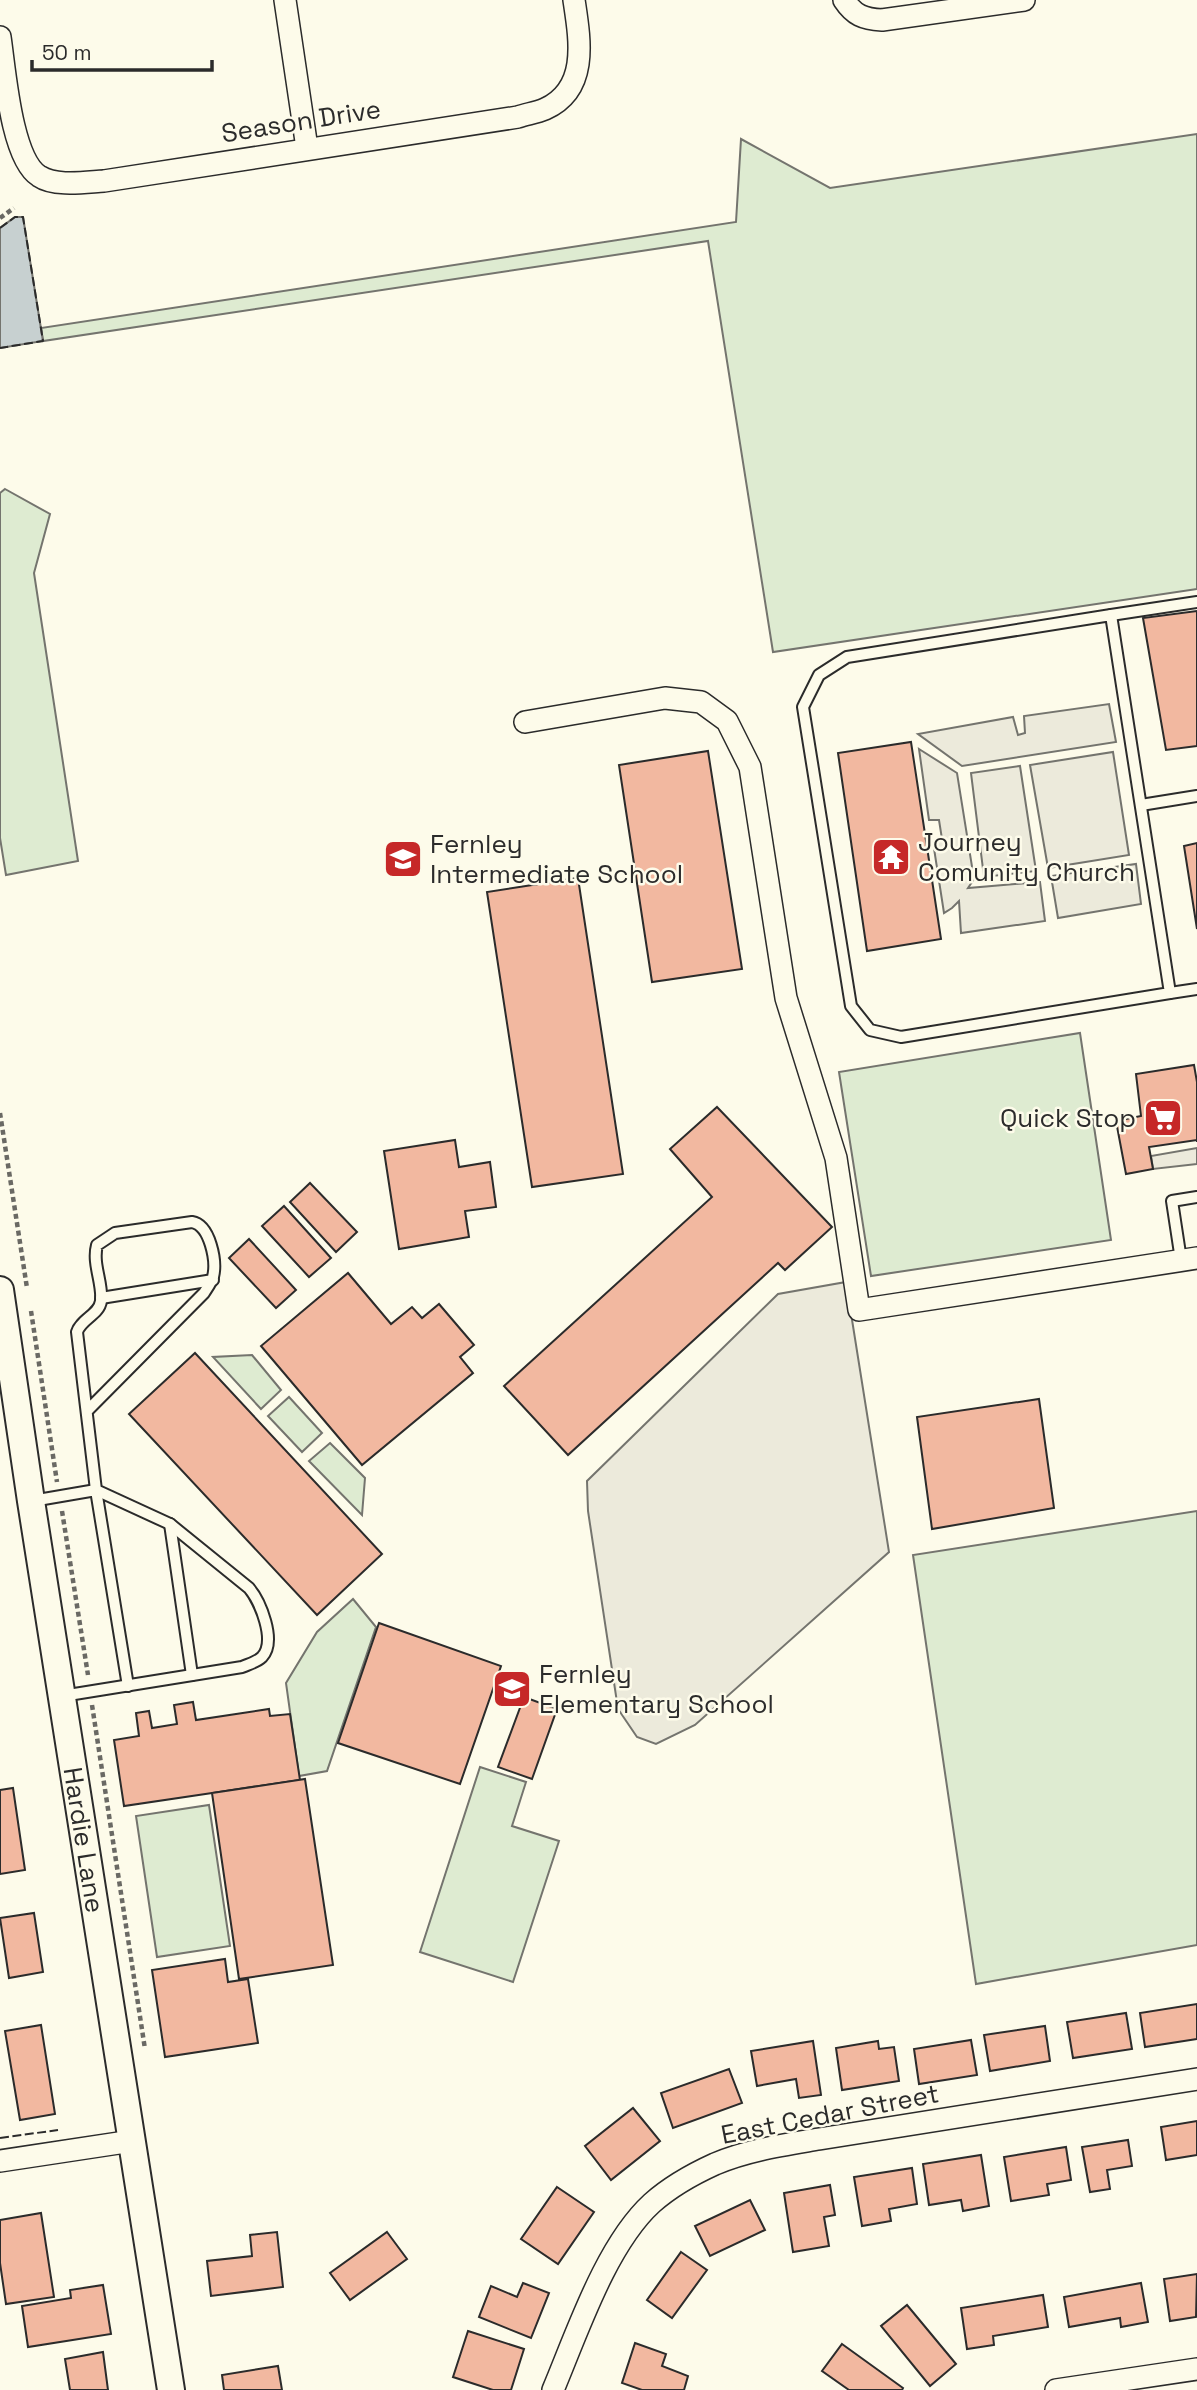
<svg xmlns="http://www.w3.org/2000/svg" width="1197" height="2390" font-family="'Space Grotesk',sans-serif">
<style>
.green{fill:#deebd1;stroke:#74746e;stroke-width:2}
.parking{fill:#eceadb;stroke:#74746e;stroke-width:2}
.water{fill:#c7d0d0;stroke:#74746e;stroke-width:2}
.building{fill:#f2b8a0;stroke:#2b2b2b;stroke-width:2}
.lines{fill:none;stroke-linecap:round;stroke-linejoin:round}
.service-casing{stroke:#2b2b2b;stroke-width:14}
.minor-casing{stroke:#2b2b2b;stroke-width:24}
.tertiary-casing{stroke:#2b2b2b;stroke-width:30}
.path{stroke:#6a6964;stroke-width:4.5;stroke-dasharray:5 3.5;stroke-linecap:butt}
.service{stroke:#fdfbea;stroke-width:10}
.minor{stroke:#fdfbea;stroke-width:21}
.tertiary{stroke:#fdfbea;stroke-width:26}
.fence{stroke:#2b2b2b;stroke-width:2;stroke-dasharray:9 3.5;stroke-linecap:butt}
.labels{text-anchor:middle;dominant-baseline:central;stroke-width:5;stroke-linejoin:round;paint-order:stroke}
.street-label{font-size:26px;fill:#2b2b2b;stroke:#fdfbea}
.poi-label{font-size:26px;fill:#2b2b2b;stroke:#fdfbea;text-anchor:start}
</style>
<rect width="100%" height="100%" fill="#fdfbea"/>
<!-- green -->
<g class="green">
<path d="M1197,134V589L773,652L708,241L43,341L41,328L736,222L741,139L830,188Z"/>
<path d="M5,489L50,514L34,573L78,861L6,875L0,838V493Z"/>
<path d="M1080,1033L1111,1240L871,1276L839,1072Z"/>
<path d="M252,1355L281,1390L261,1409L213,1357Z"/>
<path d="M289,1397L322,1433L302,1452L268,1416Z"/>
<path d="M330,1443L365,1478L362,1515L309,1461Z"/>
<path d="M1197,1511V1945L976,1984L913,1555Z"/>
<path d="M353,1599L376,1627L327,1771L299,1776L286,1683L317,1632Z"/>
<path d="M480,1767L526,1782L512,1826L559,1841L513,1982L420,1952Z"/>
<path d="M209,1805L230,1946L157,1957L136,1816Z"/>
</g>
<!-- parking -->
<g class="parking">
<path d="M1109,704L1116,742L962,766L918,734L1013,717L1018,735L1025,733L1024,716Z"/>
<path d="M919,749L957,773L974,879L968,888L1040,882L1045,921L961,933L959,901L952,908L944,913L933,842L942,839L939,820H929Z"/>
<path d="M1113,752L1129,855L1048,868L1030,765Z"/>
<path d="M1020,766L1036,871L984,877L971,773Z"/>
<path d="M1136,864L1141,904L1058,918L1051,876Z"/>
<path d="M1197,1148V1164L1153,1169L1151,1156Z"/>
<path d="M846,1282L889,1552L695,1725L656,1744L637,1737L618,1709L588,1511L587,1481L778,1294Z"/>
</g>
<!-- water -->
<path class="water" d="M15,217H23L43,341L0,348V228Z"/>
<!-- building -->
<g class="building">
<path d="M1197,611V746L1166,750L1143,618Z"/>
<path d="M911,742L941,939L867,951L838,753Z"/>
<path d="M708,751L742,969L652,982L619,765Z"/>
<path d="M1197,843V929L1184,846Z"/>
<path d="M578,878L623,1174L532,1187L487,892Z"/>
<path d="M1194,1065L1197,1082V1142V1140L1149,1147L1153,1169L1126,1174L1116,1121L1141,1116L1136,1074Z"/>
<path d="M717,1107L832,1227L785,1270L778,1263L568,1455L504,1386L712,1197L670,1149Z"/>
<path d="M455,1140L459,1167L490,1162L496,1207L465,1211L469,1237L399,1249L384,1151Z"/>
<path d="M310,1183L357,1232L336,1252L290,1202Z"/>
<path d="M284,1206L331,1258L309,1277L262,1226Z"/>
<path d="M249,1239L296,1290L276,1308L229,1258Z"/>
<path d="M348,1273L391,1324L412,1307L422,1318L439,1304L474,1345L460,1357L473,1373L362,1465L261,1346Z"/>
<path d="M195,1353L382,1554L317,1615L129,1414Z"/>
<path d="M1039,1399L1054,1508L932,1529L917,1417Z"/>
<path d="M379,1623L501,1666L460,1784L338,1743Z"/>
<path d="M524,1697L557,1709L532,1779L498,1767Z"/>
<path d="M193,1702L196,1720L269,1709L270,1716L290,1714L300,1780L124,1806L114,1740L139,1736L136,1713L149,1711L152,1728L177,1724L174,1705Z"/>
<path d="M305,1779L333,1965L239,1979L212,1793Z"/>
<path d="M13,1788L25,1870L0,1874V1790Z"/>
<path d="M34,1913L43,1972L9,1978L0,1918Z"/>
<path d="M225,1959L228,1982L248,1979L258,2043L165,2057L152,1970Z"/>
<path d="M1197,2004V2039L1145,2047L1140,2013Z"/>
<path d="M1126,2013L1132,2049L1073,2058L1067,2022Z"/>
<path d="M41,2025L55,2114L20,2120L5,2031Z"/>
<path d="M1045,2026L1050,2061L990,2071L984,2035Z"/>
<path d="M971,2040L977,2075L919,2084L914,2049Z"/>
<path d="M813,2041L821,2095L799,2098L796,2079L757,2086L751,2051Z"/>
<path d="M878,2041L879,2049L894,2047L899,2081L842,2090L836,2048Z"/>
<path d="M729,2069L742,2103L673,2128L661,2093Z"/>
<path d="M633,2108L660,2141L611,2180L585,2146Z"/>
<path d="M1197,2121V2155L1166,2160L1161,2127Z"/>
<path d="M1128,2140L1132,2166L1107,2170L1110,2189L1090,2192L1082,2147Z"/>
<path d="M1066,2147L1071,2180L1047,2184L1049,2195L1011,2201L1004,2157Z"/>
<path d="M981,2155L989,2206L963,2211L961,2200L929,2205L923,2164Z"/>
<path d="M912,2168L917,2204L889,2209L891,2221L862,2226L854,2177Z"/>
<path d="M830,2185L835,2215L824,2217L829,2246L793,2252L784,2193Z"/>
<path d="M557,2187L594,2212L558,2264L521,2239Z"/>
<path d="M750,2200L765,2230L710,2256L695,2226Z"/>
<path d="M41,2213L54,2297L6,2304L0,2263V2220Z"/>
<path d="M277,2232L283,2287L211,2296L207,2261L252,2256L250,2235Z"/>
<path d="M387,2232L407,2259L350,2300L330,2273Z"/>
<path d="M681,2252L707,2270L672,2318L647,2300Z"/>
<path d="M1197,2274L1196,2317L1170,2321L1164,2279Z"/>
<path d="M523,2283L549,2293L531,2338L479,2317L491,2286L517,2297Z"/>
<path d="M1141,2283L1148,2322L1121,2327L1120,2318L1069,2327L1064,2297Z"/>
<path d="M103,2285L111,2334L28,2347L22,2306L71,2298L70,2290Z"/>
<path d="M1043,2295L1048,2327L993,2336L994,2345L967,2349L961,2308Z"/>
<path d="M907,2305L956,2364L930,2386L881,2326Z"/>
<path d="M468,2331L524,2349L511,2390H493L453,2377Z"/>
<path d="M635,2343L666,2354L662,2366L688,2376L684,2390H642L622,2383Z"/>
<path d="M842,2344L903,2388L902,2390H849L822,2371Z"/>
<path d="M103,2352L108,2390H70L65,2359Z"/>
<path d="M278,2366L282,2390H224L222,2375Z"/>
</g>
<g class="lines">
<!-- service casing -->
<g class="service-casing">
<g id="service">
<path d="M1111,615L1170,993L901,1037L870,1030L851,1006L803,707L819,675L847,657Z"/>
<path d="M1111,615L1197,602"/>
<path d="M1141,805L1197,796"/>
<path d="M1170,993L1197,989"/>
<path d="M1181,1260L1172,1201L1197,1197"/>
<path d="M101,1298L213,1280"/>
<path d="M32,1501L96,1490L128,1686"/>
<path d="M170,1524L192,1675"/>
<path d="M62,1696L242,1667C249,1664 257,1662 262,1657C277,1641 260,1601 249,1588L170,1524L96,1490L77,1332C81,1319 99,1315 101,1301C103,1283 92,1264 97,1245L115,1233L192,1222C210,1225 217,1261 213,1277C211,1283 207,1288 204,1293L87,1411"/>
</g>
</g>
<!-- minor casing -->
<g class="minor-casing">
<g id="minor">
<path d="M285,0L307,148"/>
<path d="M844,0C854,15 863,19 882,20L1024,0"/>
<path d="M0,37C5,70 11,158 39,176C55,187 86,182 104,181L518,117C526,114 536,113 545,109C589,89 580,40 574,0"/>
<path d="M525,722L665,698L701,702L727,721L750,767L786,998L836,1158L859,1310L1197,1258"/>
<path d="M0,2161L132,2141"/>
<path d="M553,2390C577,2333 606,2245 652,2203C670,2187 693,2174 715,2164C748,2150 784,2145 819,2139L1197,2079"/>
<path d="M1056,2390L1197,2369"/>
</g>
</g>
<!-- tertiary casing -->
<g class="tertiary-casing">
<path id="tertiary" d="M0,1290L31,1501L171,2390"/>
</g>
<!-- path -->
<g class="path">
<path d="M0,218L14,208"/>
<path d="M0,1113L27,1288"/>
<path d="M31,1311L57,1482"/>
<path d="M62,1511L88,1675"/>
<path d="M92,1705L145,2049"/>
</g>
<!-- service -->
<use href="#service" class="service"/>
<!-- minor -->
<use href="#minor" class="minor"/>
<!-- tertiary -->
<use href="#tertiary" class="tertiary"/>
<!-- fence -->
<g class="fence">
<path d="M0,228L15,217H23L43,341L0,348"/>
<path d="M0,2138L58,2130"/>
</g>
</g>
<!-- icons -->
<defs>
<g id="temple-square" transform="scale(2.0125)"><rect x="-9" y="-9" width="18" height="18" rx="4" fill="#c62828" stroke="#fdfbea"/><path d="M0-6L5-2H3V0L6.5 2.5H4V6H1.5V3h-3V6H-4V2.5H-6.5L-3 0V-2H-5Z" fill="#fff"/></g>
<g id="school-square" transform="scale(2.0125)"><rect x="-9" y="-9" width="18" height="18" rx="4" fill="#c62828" stroke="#fdfbea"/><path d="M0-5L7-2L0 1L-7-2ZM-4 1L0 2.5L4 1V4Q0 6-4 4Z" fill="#fff"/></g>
<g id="supermarket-square" transform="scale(2.0125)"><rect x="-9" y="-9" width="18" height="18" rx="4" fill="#c62828" stroke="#fdfbea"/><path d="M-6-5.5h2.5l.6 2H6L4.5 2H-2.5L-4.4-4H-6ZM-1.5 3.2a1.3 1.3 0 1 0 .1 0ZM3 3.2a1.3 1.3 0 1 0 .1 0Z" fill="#fff"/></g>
</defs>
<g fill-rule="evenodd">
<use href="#temple-square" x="891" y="857"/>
<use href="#school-square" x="403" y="859"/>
<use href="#supermarket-square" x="1163" y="1118"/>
<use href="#school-square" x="512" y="1689"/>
</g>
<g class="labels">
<!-- street labels -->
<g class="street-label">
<text transform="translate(301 121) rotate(-9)">Season Drive</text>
<text transform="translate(84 1840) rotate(81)">Hardie Lane</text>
<text transform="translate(830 2114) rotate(-11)">East Cedar Street</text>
</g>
<!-- poi labels -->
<g class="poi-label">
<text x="918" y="842">Journey<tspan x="918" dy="30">Comunity Church</tspan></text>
<text x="430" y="844">Fernley<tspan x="430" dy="30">Intermediate School</tspan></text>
<text x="1136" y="1118" text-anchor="end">Quick Stop</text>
<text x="539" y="1674">Fernley<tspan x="539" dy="30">Elementary School</tspan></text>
</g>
</g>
<!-- scale -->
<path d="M32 60v10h180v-10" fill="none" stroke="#2b2b2b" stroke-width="3.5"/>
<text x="42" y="60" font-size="21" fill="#2b2b2b" stroke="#fdfbea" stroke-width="5" paint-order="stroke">50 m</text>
</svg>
